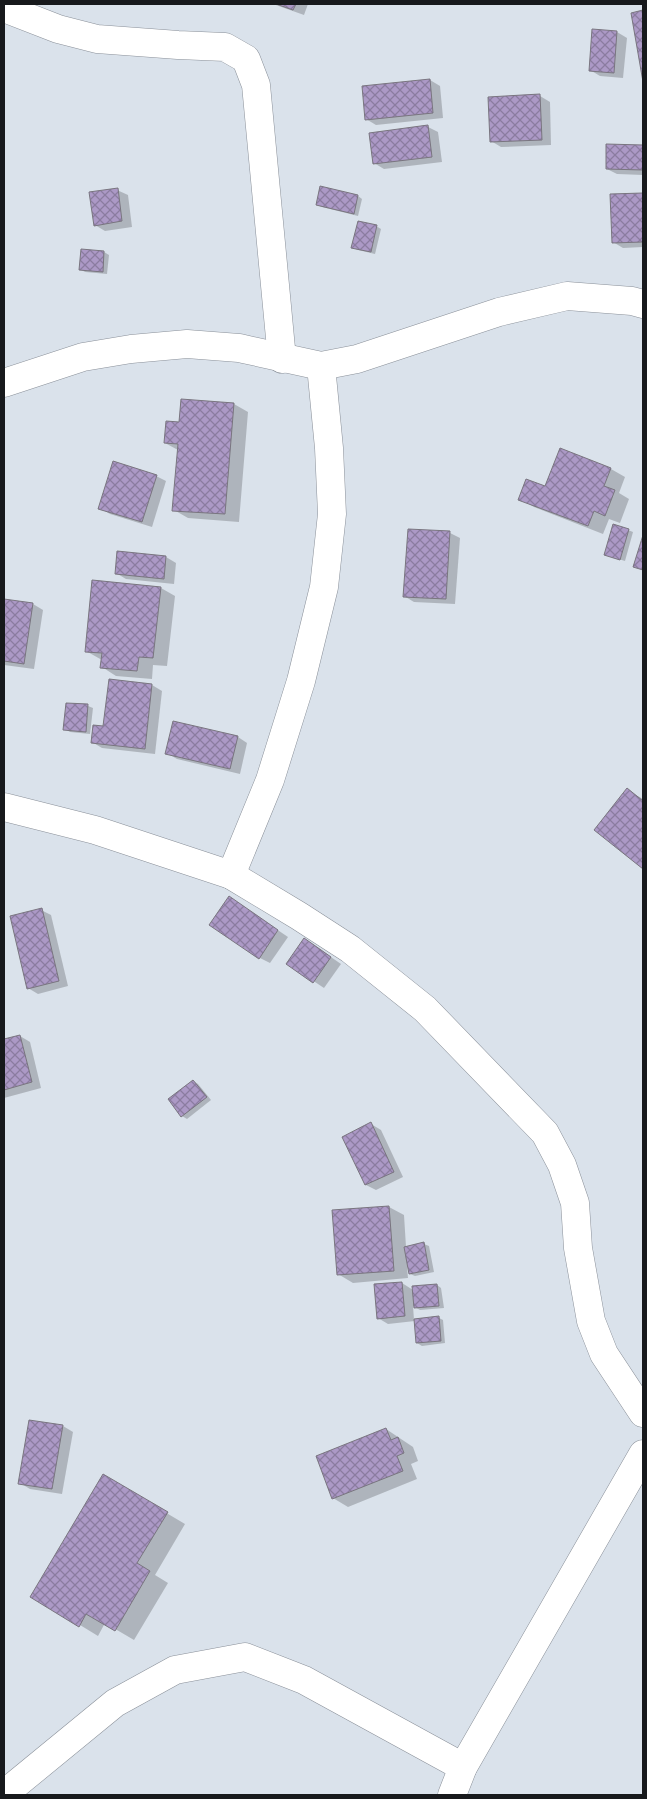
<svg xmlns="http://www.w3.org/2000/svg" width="647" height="1799" font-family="'Space Grotesk',sans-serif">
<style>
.shadow{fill:#0003}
.building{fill:url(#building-cross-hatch);stroke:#79757f}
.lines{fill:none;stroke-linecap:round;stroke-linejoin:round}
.minor-casing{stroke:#8a9099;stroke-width:29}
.tertiary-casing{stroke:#8a9099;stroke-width:29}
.minor{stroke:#fff;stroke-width:28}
.tertiary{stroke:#fff;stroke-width:28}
</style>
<defs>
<pattern id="building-cross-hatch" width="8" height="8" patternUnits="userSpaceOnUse" patternTransform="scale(1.25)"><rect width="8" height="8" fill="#ac99c6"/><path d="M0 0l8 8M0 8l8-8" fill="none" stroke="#8b7ca0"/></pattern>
</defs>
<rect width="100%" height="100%" fill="#dae2eb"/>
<!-- shadow -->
<g class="shadow">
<path d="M273,4H308L304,15Z"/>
<path d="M643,12V75L632,14Z"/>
<path d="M617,32L627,38L623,78L600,76L590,70Z"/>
<path d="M430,80L440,86L443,118L376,125L366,119Z"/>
<path d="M540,96L550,102L551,145L501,147L491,141Z"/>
<path d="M428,127L438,132L442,162L384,169L374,163Z"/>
<path d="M607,146H643V175L617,174L607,169Z"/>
<path d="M117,190L128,195L132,227L105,231L95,225Z"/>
<path d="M643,194V247L623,248L613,242L611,195Z"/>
<path d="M358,196L362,199L358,216L322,207L317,205Z"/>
<path d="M376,226L381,229L375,254L358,250L353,248Z"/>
<path d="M104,252L109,255L107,274L85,272L80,269Z"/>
<path d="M234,404L248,412L239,522L188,518L174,510L178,450L165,443L181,423Z"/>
<path d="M611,469L625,477L619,493L629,499L620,523L609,519L603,534L534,507L520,499L546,488Z"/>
<path d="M156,476L166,481L152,527L110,514L100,508Z"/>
<path d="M409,530L450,533L460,538L455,604L414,602L404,596Z"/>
<path d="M628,530L633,532L625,561L605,555Z"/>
<path d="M118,552L166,557L176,563L174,584L126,579L116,573Z"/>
<path d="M161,588L175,596L167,666L153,665L152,679L116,676L102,667V660L86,651Z"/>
<path d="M4,600L33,604L43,610L34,669L4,665Z"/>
<path d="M152,685L162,691L155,754L102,748L92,742L104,727Z"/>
<path d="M67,704L88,706L93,708L90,734L70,732L65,729Z"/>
<path d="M238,737L247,743L240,774L177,759L167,753Z"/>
<path d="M627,790L643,799V868L595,829Z"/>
<path d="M239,904L288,937L270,963L260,958Z"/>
<path d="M41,910L51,915L68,986L38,994L28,988Z"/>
<path d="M315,946L341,964L324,988L288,964Z"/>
<path d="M20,1036L30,1042L41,1088L4,1098V1040Z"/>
<path d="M193,1081L198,1084L211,1100L187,1119L182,1116Z"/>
<path d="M371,1124L381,1130L403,1177L376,1190L366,1185L343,1137Z"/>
<path d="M389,1207L404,1215L406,1247L424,1244L429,1246L434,1272L415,1276L410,1274L409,1266L407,1267L408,1278L353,1283L338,1274L334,1212Z"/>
<path d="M402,1283L413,1290L437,1285L441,1288L444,1308L420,1310L413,1306L414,1320L439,1318L443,1320L445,1343L422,1346L417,1343L415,1321L388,1324L378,1318Z"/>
<path d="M63,1426L73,1432L62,1494L30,1489L20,1483Z"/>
<path d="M386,1429L413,1447L418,1461L411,1464L417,1479L348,1507L333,1498Z"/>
<path d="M104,1476L185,1524L155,1575L168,1583L134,1640L105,1623L98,1636L80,1625Z"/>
</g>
<!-- building -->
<g class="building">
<path d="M276,4H296L293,10Z"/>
<path d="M643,10V82L631,13Z"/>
<path d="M592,29L617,31L614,73L589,71Z"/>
<path d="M430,79L433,113L365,120L362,86Z"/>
<path d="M540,94L542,140L490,142L488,97Z"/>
<path d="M428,125L432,157L373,164L369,133Z"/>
<path d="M606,144L643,145V170L606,169Z"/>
<path d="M320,186L358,195L354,214L316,205Z"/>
<path d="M118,188L122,221L94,226L89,192Z"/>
<path d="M643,193V242L612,243L610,194Z"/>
<path d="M358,221L377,225L371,252L351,248Z"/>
<path d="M81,249L104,251L103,272L79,270Z"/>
<path d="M181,399L234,403L225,514L172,511L178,444L164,443L166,421L179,422Z"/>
<path d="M560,448L611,468L604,486L615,490L605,516L594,511L588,526L518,500L526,479L545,486Z"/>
<path d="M113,461L157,475L142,522L98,509Z"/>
<path d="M613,524L629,529L620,560L604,555Z"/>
<path d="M408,529L450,531L446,599L403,597Z"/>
<path d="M643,535V570L633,567Z"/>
<path d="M117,551L166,556L164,579L115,574Z"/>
<path d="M92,580L161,587L153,658L139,657L137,671L100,668L102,653L85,652Z"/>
<path d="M4,599L33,603L24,664L4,661Z"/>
<path d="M109,679L152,684L145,749L91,743L93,725L103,726Z"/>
<path d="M66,703L88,704L86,732L63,730Z"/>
<path d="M173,721L238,736L230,769L165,754Z"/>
<path d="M627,788L643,801V869L594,830Z"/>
<path d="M229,896L278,930L259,959L209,925Z"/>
<path d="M42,908L59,981L27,989L10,916Z"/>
<path d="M304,938L331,957L313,983L286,964Z"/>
<path d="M20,1035L32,1082L4,1090V1039Z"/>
<path d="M193,1080L207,1097L181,1117L168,1099Z"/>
<path d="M371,1122L394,1172L365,1185L342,1137Z"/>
<path d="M389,1206L394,1271L337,1275L332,1210Z"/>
<path d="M424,1242L429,1270L409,1274L404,1247Z"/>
<path d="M402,1282L405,1316L377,1319L374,1284Z"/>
<path d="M437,1284L439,1306L414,1308L412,1286Z"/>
<path d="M439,1316L441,1341L416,1343L414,1319Z"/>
<path d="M29,1420L63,1425L52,1489L18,1484Z"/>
<path d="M386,1428L391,1440L398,1437L404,1453L397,1456L403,1471L332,1499L316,1456Z"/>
<path d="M103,1474L168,1512L137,1563L150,1571L115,1631L86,1614L79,1627L30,1597Z"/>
</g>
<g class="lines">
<!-- minor casing -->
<g class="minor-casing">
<g id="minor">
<path d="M4,8L58,29L97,39L178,45L225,47L246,59L256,85L282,359"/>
<path d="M4,383L83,357L131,349L187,344L239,348L321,366L357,359L499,312L567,296L632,301L643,304"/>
<path d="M4,807L95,830L231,875L299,916L350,949L425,1009L545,1133L562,1165L575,1203L578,1248L591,1321L604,1354L643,1413"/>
<path d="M231,875L270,780L301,681L324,587L332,514L329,448L321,366"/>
<path d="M4,1794L115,1703L175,1670L245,1657L304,1680L463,1767"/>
</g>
</g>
<!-- tertiary casing -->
<g class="tertiary-casing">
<path id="tertiary" d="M452,1795L463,1767L643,1454"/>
</g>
<!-- minor -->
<use href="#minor" class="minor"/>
<!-- tertiary -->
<use href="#tertiary" class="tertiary"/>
</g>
<!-- border -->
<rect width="647" height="1799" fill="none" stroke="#17191c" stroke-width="10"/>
</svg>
